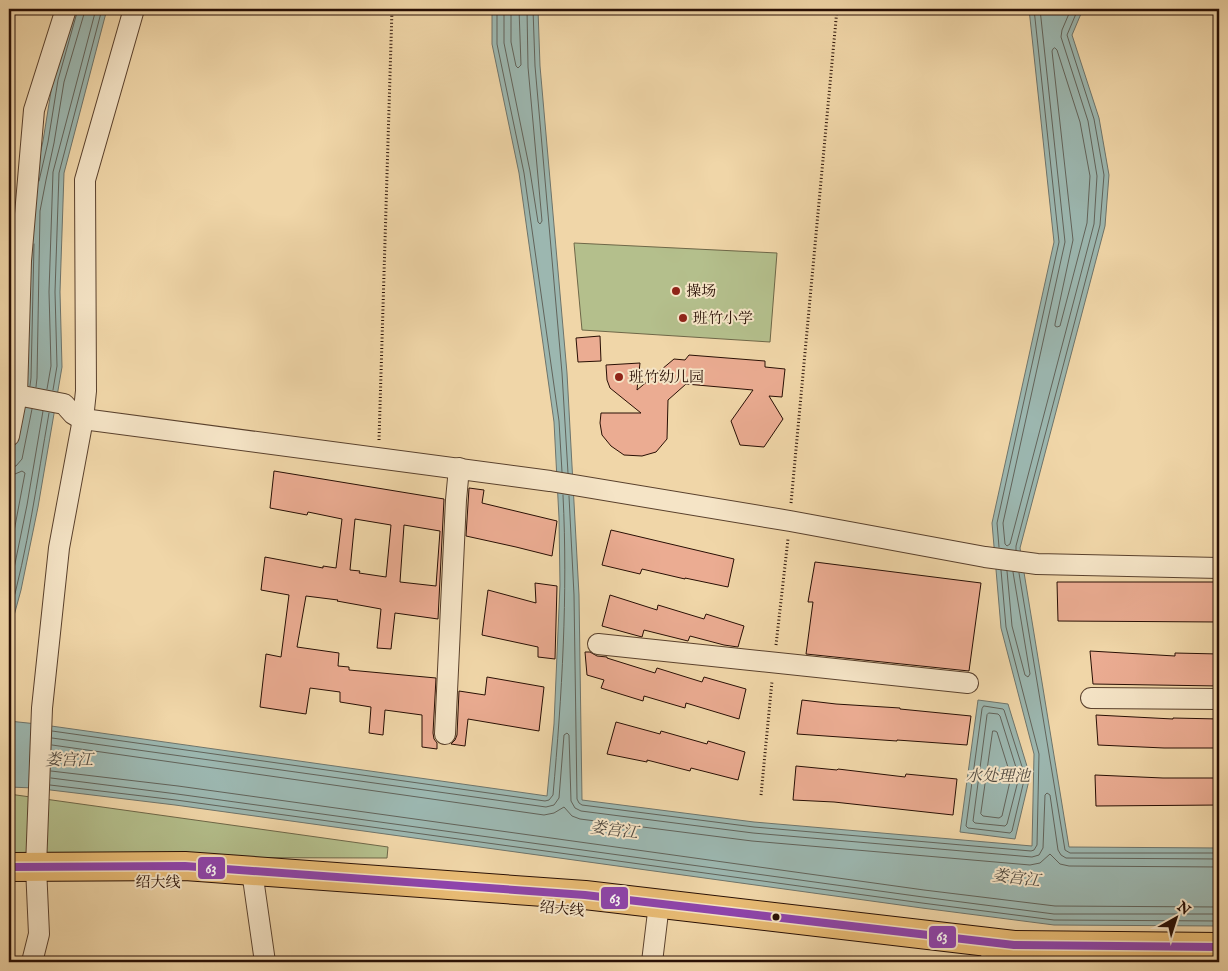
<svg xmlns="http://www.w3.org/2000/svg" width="1228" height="971" font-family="'IM FELL English','Noto Serif SC',serif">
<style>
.green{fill:#b4bf8c;stroke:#6e6748}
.water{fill:#9cb7b0;stroke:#6e746b}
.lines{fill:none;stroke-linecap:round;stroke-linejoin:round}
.shore{stroke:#62635a;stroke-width:1}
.building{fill:#ebac92;stroke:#280f04;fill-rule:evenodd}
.minor-casing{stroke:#5a412d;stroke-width:22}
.primary-casing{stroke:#280f04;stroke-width:30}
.path{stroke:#280f04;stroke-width:3;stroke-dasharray:1 2.5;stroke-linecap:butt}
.minor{stroke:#f5e4c6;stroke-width:20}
.primary{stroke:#e8bb74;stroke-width:28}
.bus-1-casing{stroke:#f5e4c6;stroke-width:11}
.bus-1{stroke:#8e44ad;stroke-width:8}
.poi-dot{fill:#8f2418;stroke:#f5e4c6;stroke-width:2}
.bus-dot{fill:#280f04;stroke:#f5e4c6;stroke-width:2}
.labels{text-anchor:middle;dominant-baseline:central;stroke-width:4;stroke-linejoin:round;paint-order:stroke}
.poi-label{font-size:15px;fill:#280f04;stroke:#f5e4c6;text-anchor:start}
.street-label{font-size:15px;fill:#280f04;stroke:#f5e4c6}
.water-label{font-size:16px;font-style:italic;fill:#514a40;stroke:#f5e4c6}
.line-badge{stroke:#f5e4c6;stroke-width:2}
.badge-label{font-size:14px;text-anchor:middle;font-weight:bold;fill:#fff}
</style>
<rect width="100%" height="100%" fill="#f0d6a8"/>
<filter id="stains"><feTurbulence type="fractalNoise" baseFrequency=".004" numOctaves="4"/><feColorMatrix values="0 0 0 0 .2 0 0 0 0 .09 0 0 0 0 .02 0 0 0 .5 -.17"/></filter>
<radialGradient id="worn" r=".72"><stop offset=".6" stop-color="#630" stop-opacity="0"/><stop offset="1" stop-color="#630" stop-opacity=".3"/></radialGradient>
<!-- green -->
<g class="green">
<path d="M574,243L777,253L770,342L582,330Z"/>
<path d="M9,794L388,847L387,858L9,857Z"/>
</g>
<!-- water -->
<g class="water">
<path d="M74,9H107L64,173L60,292L62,367L38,507L21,590L9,634V467L20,413L35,177L43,141L53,79Z"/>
<path d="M492,9H538L540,66L567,373L579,595L582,800L754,822L1032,846L1034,754L1001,628L992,523L1054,242L1029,9H1083L1072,35L1099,118L1109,175L1105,226L1020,548L1069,847L1219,848V926L1054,925L922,908L175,805L34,788L9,787V721L37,724L547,796L554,724L560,585L559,518L554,422L519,173L492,44Z"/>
<path d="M978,700L1008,704L1030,776L1015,839L960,832Z"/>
</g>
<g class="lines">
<!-- shore -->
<g class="shore">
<path d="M497,9V44L524,173L559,421L562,472"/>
<path d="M504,9V43L530,171L538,222L540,224L542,221L528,67L527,9"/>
<path d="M511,9V42L516,66L518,68L521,65L519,9"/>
<path d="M533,9L535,66L562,373L568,473"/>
<path d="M1040,9L1065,242L1003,523L1005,544L1007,546L1010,544L1094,224L1097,176L1088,121L1061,37L1062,30L1071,9"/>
<path d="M1055,48L1057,50L1080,122L1090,176L1087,223L1060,326L1057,327L1055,326V324L1073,240L1052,51L1053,49Z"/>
<path d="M39,181L48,142L58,80L78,9"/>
<path d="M30,386L31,378L34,244"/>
<path d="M36,387L37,378L40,211L46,180L54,143L64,82L84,14L85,9"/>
<path d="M47,389L51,366L49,292L53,172L96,9"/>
<path d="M53,390L57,366L55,292L59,173L102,9"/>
<path d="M9,467L16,466L22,459L32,409"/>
<path d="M9,475L15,474L22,471L25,473L9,558"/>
<path d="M569,496L574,595L577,799L579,803L582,805L754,827L1031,851L1034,850L1037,845L1039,754L1006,627L1001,570"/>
<path d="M999,547L997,523L1059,242L1034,9"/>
<path d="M1016,550V546L1100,225L1104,175L1094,119L1067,35L1078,9"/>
<path d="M1007,571L1012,626L1025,675L1028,677L1030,674L1013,572"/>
<path d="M1019,573L1065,850L1070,853H1219"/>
<path d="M9,593L27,505L43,411"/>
<path d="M9,616C28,549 37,481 49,413"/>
<path d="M984,706L1003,709L1004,710L1025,776L1012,831L1010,833L968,828L966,826L982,709Z"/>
<path d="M989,713L998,714L1000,716L1019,777L1007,824L1005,826L975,823L973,821L987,715Z"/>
<path d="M52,731L545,801L549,800L553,795C562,695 568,595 563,495"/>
<path d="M993,731H995L997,732L1011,777L1002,816L999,818L983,816L981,814Z"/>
<path d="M52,738L546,807L554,805L559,798L564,735L567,733L569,735L571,801L575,808L581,811L753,833L1032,857L1039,855L1043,848L1045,795L1047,793L1050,795L1058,850L1061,855L1066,858L1219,859"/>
<path d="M52,745L544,815L554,813L564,807L572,816L580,819L752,841L1030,865L1040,863L1050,854L1060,864L1069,866L1219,867"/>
<path d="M51,771L178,786L924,890L1055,906L1219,907"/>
<path d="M51,778L177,794L923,897L1054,914H1219"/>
<path d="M50,785L176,800L922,903L1054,920L1219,921"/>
</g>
</g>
<!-- building -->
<g class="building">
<path d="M600,336L601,361L578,362L576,338Z"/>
<path d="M689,355L765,361V367L785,369L782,397L769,396L783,419L764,447L740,445L731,421L753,390L686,384L668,400L667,439L656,452L642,456L624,455L611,446L602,435L600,423L601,413H641L610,388L607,380L606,365L640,363L637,390L674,359L685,360Z"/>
<path d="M274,471L444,499L438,619L395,613L391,649L377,648L381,609L337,601L338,600L306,596L297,647L339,653L338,666L349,667V670L436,678L433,733L434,739L437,743V749L422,747V715L385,710L383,735L369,733L371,707L340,702V692L310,688L306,714L260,707L266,654L281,657L289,595L261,590L265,557L323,568V566L336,568L342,519L308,512L307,515L270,508ZM355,519L391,525L386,577L359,573L360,571L350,570ZM404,525L440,531L436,586L400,582Z"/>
<path d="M469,488L484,490L482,503L557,521L552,556L516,547L466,536Z"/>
<path d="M611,530L734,559L728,587L685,578V579L642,569L640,574L602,565Z"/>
<path d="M815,562L981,583L969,671L806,654L813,602H808Z"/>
<path d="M1057,582H1218L1219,596V622L1058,621Z"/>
<path d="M535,583L557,586L555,659L538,657V647L482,635L488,590L536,603Z"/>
<path d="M610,595L657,610L658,605L704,619L706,614L744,626L738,647L724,645L690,636L688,641L644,630L642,637L602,626Z"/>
<path d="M1090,651L1175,656V653L1219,654V686L1093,684Z"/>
<path d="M585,652H590L597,656L607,657V658L655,673L657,668L702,682L704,677L746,689L739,719L686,703L685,708L644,696L643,701L601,688L604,680L587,675Z"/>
<path d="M487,677L544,687L539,731L468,719L465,746L451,744L455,740L457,735L459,691L485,695Z"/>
<path d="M802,700L836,704L900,708V709L971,716L967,745L897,740V741L797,734Z"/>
<path d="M1096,715L1173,719V718L1219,719V748H1164L1098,745Z"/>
<path d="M616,722L660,734L661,731L707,744L708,741L745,752L738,780L691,768L690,771L647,760V762L607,754Z"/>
<path d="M796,766L837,770L838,769L905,777L906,774L957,779L953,815L834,802L793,800Z"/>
<path d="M1095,775L1163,778H1219V805L1096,806Z"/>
</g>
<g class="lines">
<!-- minor casing -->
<g class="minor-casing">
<g id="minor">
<path d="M17,395L64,404L73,414L78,417L83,419L550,481L790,521L985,557L1037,564L1219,568"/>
<path d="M9,436L17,395L21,261L34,110L66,9"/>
<path d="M598,644L968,683"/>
<path d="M1091,698L1219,699"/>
<path d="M445,734L456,500L459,468"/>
<path d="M251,871L254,885L265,962"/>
<path d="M32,962L39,934L36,867L42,708L59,548L83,419L86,391L85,180L134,9"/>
<path d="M652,962L659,904"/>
<path d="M991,962L992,942"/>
</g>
</g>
<!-- primary casing -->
<g class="primary-casing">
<path id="primary" d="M9,867L185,866L585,895L1014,945L1219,947"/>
</g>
<!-- path -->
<g class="path">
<path d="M379,440L392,9"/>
<path d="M791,503L837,9"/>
<path d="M776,645L788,539"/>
<path d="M761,795L772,681"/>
</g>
<!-- minor -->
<use href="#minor" class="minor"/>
<!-- primary -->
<use href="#primary" class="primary"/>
<!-- bus-1 casing -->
<g class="bus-1-casing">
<path id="bus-1" d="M9,867L185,866L585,895L1014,945L1219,947"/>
</g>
<!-- bus-1 -->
<use href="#bus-1" class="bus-1"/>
</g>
<!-- markers -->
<g class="poi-dot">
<circle cx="676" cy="291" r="5"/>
<circle cx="683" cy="318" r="5"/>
<circle cx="619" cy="377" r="5"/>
</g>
<circle class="bus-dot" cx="776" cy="917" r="4.5"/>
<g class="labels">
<!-- poi labels -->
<g class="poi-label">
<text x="686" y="291">操场</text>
<text x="693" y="318">班竹小学</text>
<text x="629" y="377">班竹幼儿园</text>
</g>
<!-- street labels -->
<g class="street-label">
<text x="158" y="882">绍大线</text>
<text transform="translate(562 909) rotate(5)">绍大线</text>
</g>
<!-- water labels -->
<g class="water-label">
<text x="69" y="761">娄宫江</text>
<text x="998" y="777">水处理池</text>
<text transform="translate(614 831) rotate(7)">娄宫江</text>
<text transform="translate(1016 879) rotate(7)">娄宫江</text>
</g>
</g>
<g class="line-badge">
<rect x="197" y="856" width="29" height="24" rx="5" fill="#8e44ad"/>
<rect x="600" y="886" width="29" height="24" rx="5" fill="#8e44ad"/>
<rect x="928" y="925" width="29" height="24" rx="5" fill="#8e44ad"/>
</g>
<g class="badge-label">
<text x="211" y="873">63</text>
<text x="615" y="903">63</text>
<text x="942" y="941">63</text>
</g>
<!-- margin -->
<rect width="1228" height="971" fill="none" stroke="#f0d6a8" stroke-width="30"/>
<rect x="10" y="10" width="1208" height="951" fill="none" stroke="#280f04" stroke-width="2.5"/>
<rect x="15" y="15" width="1198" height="941" fill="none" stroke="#280f04"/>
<!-- north arrow -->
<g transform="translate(1176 918) rotate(39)" stroke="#f5e4c6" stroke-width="4" paint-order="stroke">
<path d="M0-4L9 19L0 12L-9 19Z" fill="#280f04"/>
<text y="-8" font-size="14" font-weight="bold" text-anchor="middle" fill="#280f04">N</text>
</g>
<rect width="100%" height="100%" filter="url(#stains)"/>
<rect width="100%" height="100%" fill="url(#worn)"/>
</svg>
